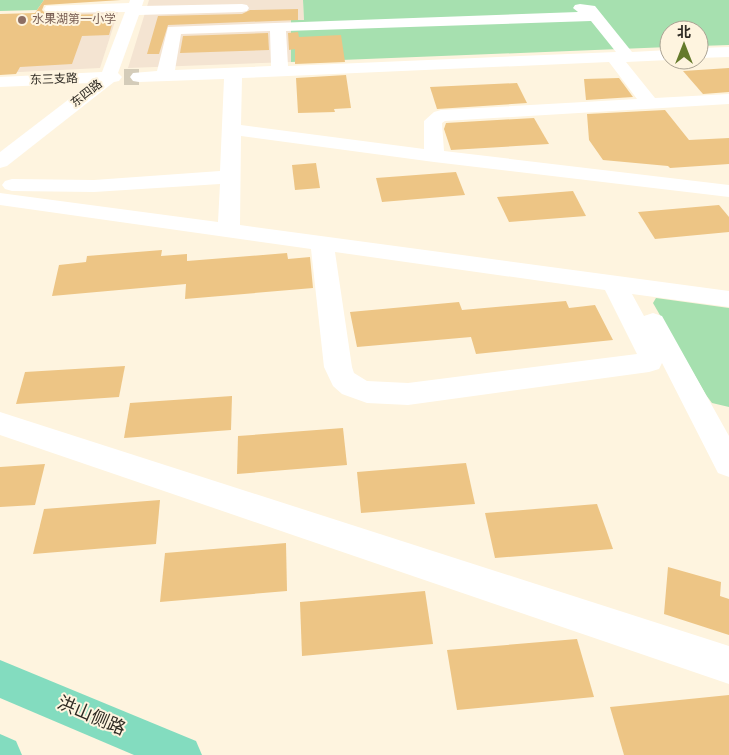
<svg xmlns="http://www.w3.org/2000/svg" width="729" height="755" font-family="Overpass,'Noto Sans SC',sans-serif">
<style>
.commercial{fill:#f4e4d2}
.green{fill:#a6e0af}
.building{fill:#edc585}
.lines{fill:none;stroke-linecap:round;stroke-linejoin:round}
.minor-tunnel{stroke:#d4ccb9;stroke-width:16;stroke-dasharray:16 8;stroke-linecap:butt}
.minor{fill:#fff;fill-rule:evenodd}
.major{fill:#83dcbf;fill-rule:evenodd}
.education-dot{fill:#8d6e63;stroke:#fef4df;stroke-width:2}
.labels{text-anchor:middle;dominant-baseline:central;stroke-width:4;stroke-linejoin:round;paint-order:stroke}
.far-education-label{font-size:12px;fill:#785e54;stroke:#fef4df;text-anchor:start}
.far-street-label{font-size:12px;fill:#2e2a23;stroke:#fef4df}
.near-street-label{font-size:18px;fill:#2e2a23;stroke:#fef4df}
</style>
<rect width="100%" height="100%" fill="#fef4df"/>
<!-- commercial -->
<g class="commercial">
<path d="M149,0H303L304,20H291V62L128,68Z"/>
<path d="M119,9L100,68L0,73V30L41,28L48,12Z"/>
</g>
<!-- green -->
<g class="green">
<path d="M0,0H44L37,10L0,11Z"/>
<path d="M303,0H729V45L699,46V30H669V47L291,62V20H304Z"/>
<path d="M656,298L729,308V407L712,403L706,395L653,303Z"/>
</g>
<!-- building -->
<g class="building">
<path d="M44,0H121L44,5L42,10L46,14L51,15L115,14L109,35L82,36L72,64L20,67L16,74L0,75V14L35,13Z"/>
<path d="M298,9V20L168,25L159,54H147L158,16L242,14L250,10Z"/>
<path d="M298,32L299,37L341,35L345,62L295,64V49L289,50L288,33Z"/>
<path d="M268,33L269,50L180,53L183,36Z"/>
<path d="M729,68V92L703,94L683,71Z"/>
<path d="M346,75L351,108L334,109L335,112L298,113L296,78Z"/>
<path d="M619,78L633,97L586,100L584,79Z"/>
<path d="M517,83L527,103L437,109L430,87Z"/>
<path d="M665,110L689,140L729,138V164L670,168L668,166L603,160L589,140L587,114Z"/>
<path d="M534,118L549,144L451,150L444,129L446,123Z"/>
<path d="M316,163L320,188L295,190L292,165Z"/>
<path d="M456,172L465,195L382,202L376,178Z"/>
<path d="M573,191L586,216L509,222L497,197Z"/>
<path d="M719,205L729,217V232L655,239L638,212Z"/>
<path d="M162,250L161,256L187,254V261L287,253L288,259L310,257L313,288L185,299L186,284L52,296L59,265L86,262L87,256Z"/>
<path d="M566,301L569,308L595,305L613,340L476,354L471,337L357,347L350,312L459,302L462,310Z"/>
<path d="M125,366L119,397L16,404L25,372Z"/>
<path d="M232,396L231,430L124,438L130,403Z"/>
<path d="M343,428L347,465L237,474L238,436Z"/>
<path d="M466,463L475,504L361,513L357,472Z"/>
<path d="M45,464L35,505L0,507V467Z"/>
<path d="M160,500L156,544L33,554L44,509Z"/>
<path d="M597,504L613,549L495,558L485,513Z"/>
<path d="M286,543L287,591L160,602L165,553Z"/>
<path d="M668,567L721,582L720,596L729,599V635L664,614Z"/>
<path d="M425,591L433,644L302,656L300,602Z"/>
<path d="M577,639L594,697L457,710L447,650Z"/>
<path d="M729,695V755H624L610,707Z"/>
</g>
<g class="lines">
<!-- minor-tunnel -->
<path class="minor-tunnel" d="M124,77H139"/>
<!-- minor -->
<g class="minor">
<path d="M130,0H144L142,6L242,4L247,5L249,8L247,11L242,12L139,15L118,73L122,77L119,81L114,82L7,166L0,168V152L90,83L0,87V77L102,72L125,12L51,13L46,12L44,9L46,6L129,3Z"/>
<path d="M580,4L595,6L632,52L669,50V60L626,62L655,98L729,94V104L445,121L442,123L444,151L729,185V197L434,162L241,136L240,225L729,291V307L632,294L644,316L653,313L662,316L729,436V477L718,473L662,363L659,369L649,372L408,405L367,403L342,394L333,386L324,367L311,249L0,205V193L218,222L220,184L94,192L12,191L5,189L2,185L5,181L12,179L94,180L220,171L224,79L139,82L133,81L130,77L133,73L157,71L168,27L578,12L573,8L575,5ZM591,21L616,52L288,66L286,31ZM270,31L271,66L175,70L181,34ZM609,62L637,99L441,110L434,112L424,121V149L241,125L242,78ZM335,252L605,290L637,354L408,383L367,381L354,373L352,367Z"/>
<path d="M729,47V57L699,58V48Z"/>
<path d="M0,412L729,646V684L0,435Z"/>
</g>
<!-- major -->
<g class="major">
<path d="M0,660L196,741L202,755H134L0,698Z"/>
<path d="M0,734L16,741L22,755H0Z"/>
</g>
</g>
<!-- markers -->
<circle class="education-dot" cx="22" cy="20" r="5"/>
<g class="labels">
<!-- far-education labels -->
<g class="far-education-label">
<text x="32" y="20">水果湖第一小学</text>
</g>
<!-- far-street labels -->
<g class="far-street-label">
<text transform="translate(54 80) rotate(-2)">东三支路</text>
<text transform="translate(87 94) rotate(-38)">东四路</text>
</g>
<!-- near-street labels -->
<g class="near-street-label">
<text transform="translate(91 717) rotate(23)">洪山侧路</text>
</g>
</g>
<!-- north arrow -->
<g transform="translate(684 45)"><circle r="24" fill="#fef4df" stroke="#aba394"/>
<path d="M0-4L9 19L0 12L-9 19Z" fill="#647a2b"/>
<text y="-8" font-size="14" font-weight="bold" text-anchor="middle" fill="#2e2a23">北</text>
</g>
</svg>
